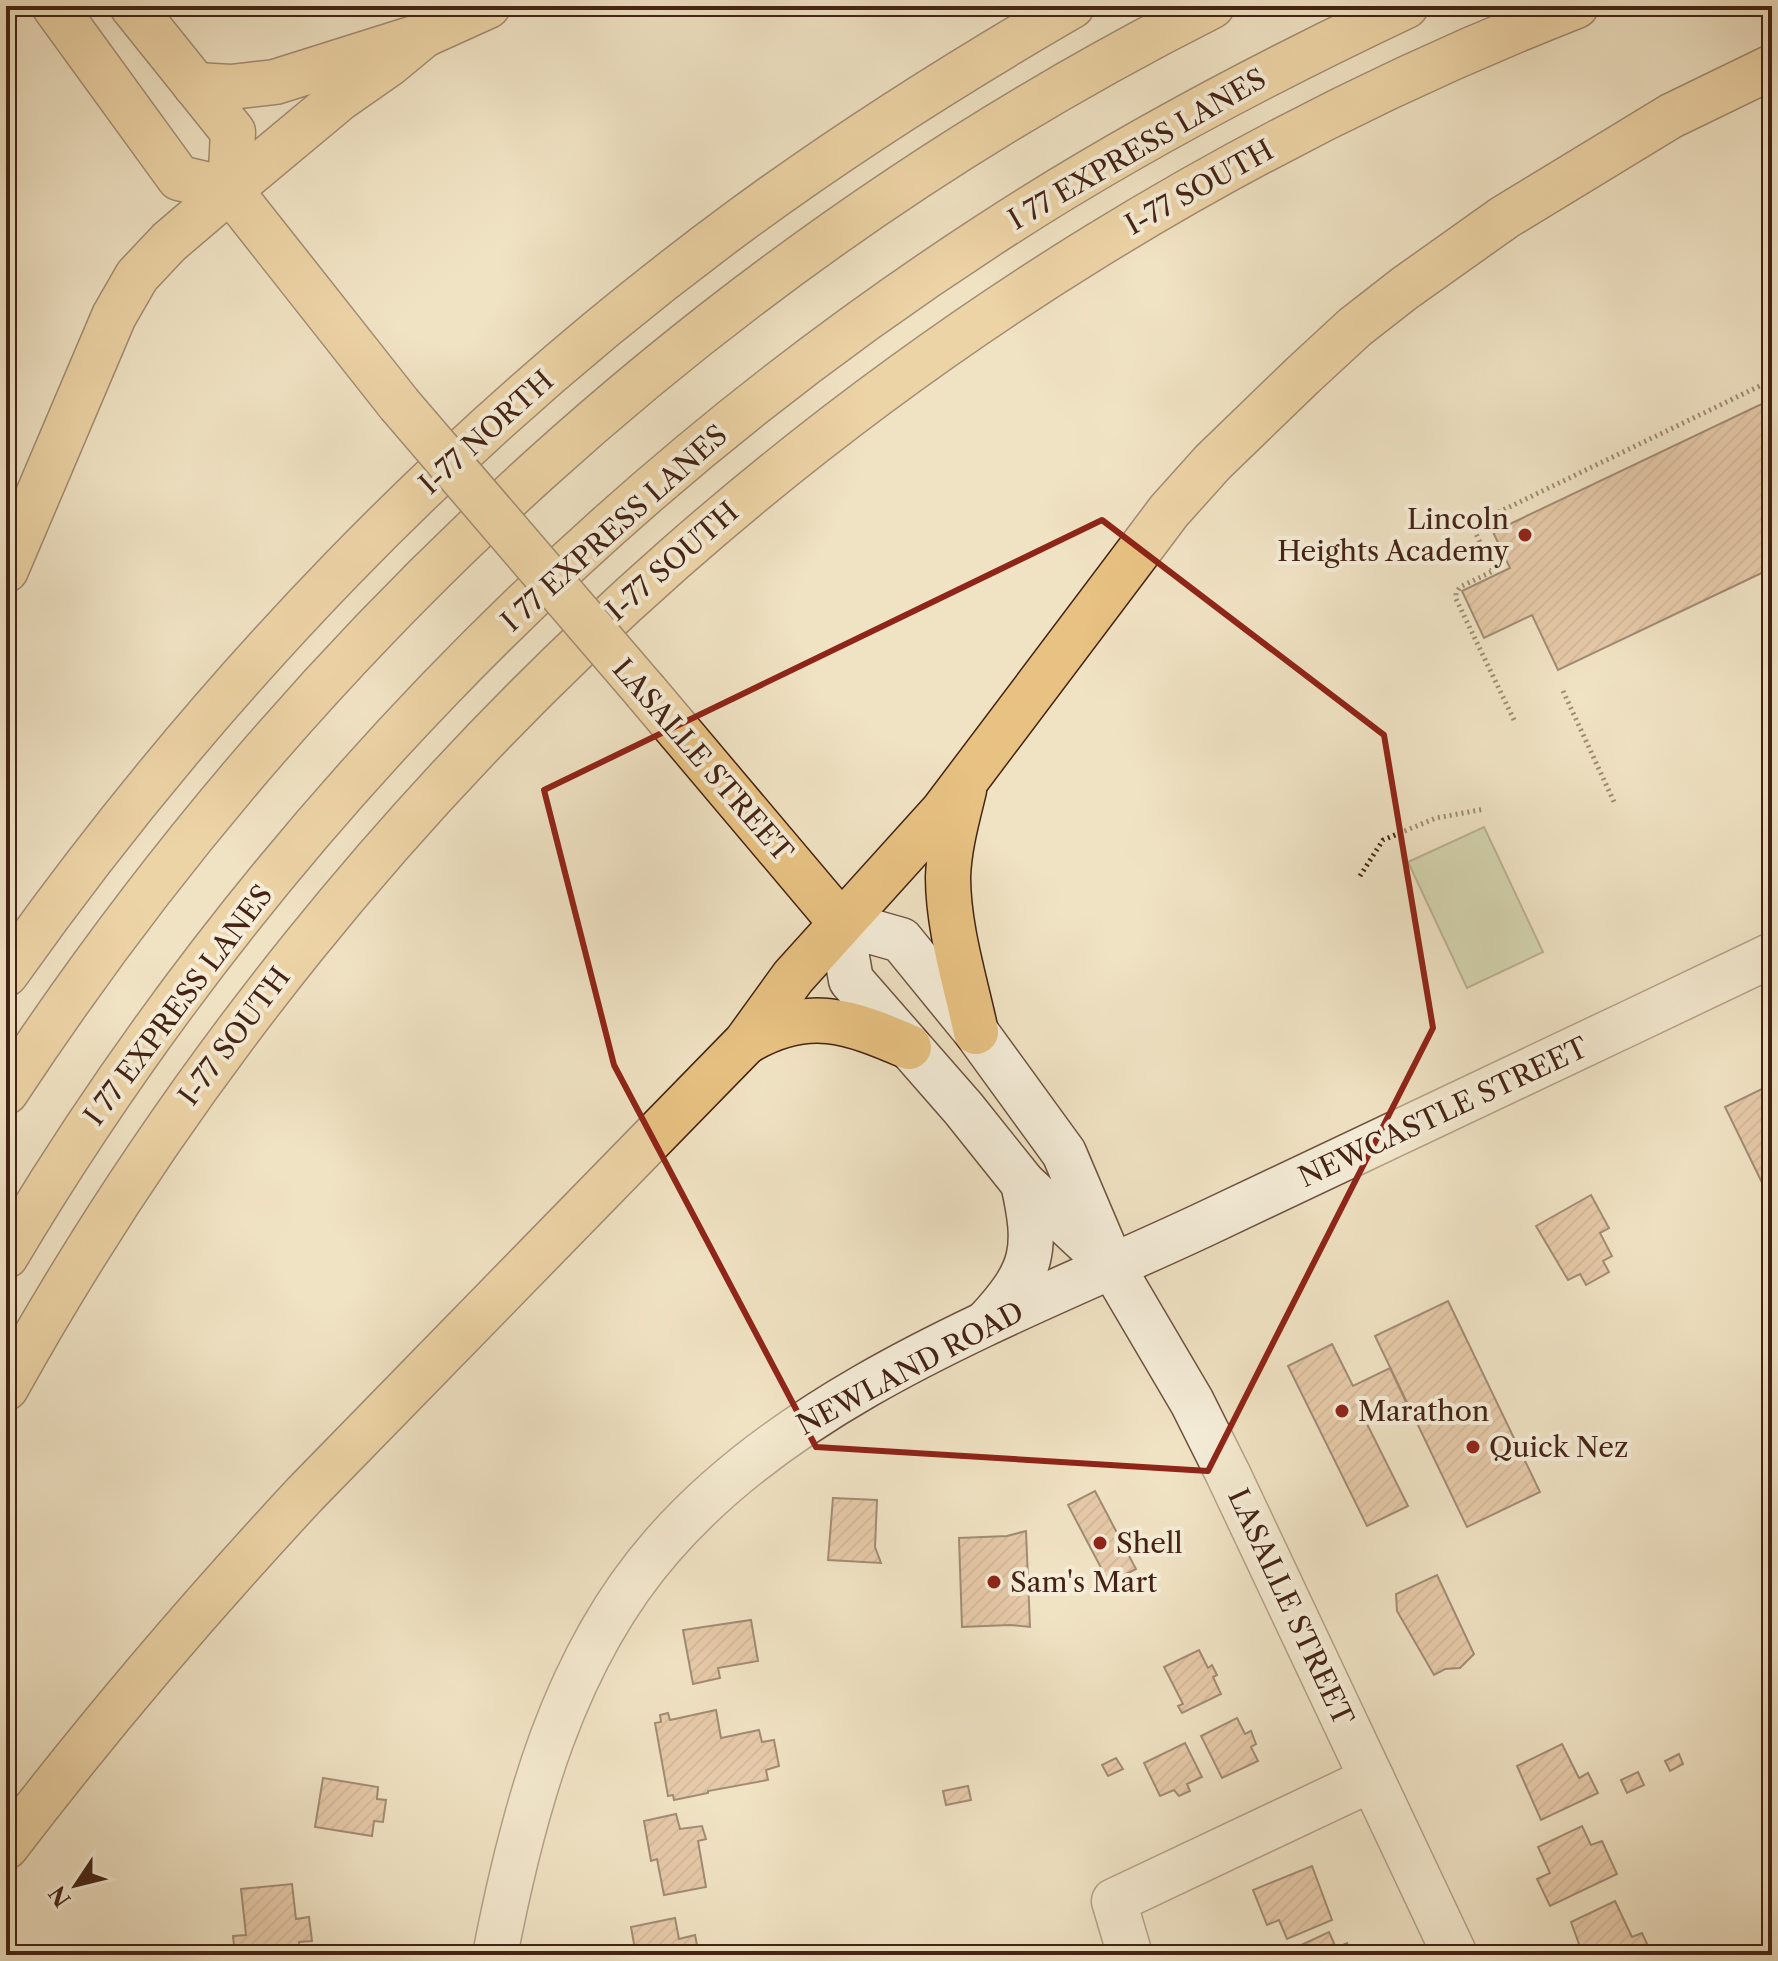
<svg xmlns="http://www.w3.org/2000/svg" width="1778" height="1961" font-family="'Libre Caslon Text',serif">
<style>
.grass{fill:#b4c599;stroke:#7c7456;stroke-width:2}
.building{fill:url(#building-hatch);stroke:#442314;stroke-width:2}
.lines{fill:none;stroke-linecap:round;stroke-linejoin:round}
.minor-casing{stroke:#6f5340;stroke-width:47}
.major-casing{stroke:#442314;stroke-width:47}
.highway-casing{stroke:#442314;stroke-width:47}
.path{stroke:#442314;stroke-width:5;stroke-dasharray:2 4;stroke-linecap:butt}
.minor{stroke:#f5edd9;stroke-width:44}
.major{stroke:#e8c282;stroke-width:44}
.highway{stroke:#e8c282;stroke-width:44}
.major-bridge-casing{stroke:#442314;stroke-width:47;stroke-linecap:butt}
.major-bridge{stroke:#e8c282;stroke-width:44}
.marked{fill:none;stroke:#8f2418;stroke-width:6;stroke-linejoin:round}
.poi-dot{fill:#8f2418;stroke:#f5edd9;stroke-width:3}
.labels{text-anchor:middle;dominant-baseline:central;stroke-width:8;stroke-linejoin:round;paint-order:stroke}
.street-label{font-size:28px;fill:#442314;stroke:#f5edd9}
.poi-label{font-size:28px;fill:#442314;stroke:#f5edd9;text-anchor:start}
</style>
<defs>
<pattern id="building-hatch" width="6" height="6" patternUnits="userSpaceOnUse" patternTransform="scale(2)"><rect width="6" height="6" fill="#dbab88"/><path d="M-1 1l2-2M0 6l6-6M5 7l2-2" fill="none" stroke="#b38b6e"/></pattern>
</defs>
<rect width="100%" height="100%" fill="#f0e3c4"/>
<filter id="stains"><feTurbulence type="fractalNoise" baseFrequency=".0025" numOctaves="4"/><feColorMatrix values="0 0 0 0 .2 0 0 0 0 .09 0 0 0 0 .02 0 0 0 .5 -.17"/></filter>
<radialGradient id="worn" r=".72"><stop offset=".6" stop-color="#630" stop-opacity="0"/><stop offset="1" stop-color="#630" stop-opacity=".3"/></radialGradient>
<!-- grass -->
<path class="grass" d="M1484,827L1543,952L1467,988L1408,862Z"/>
<!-- building -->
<g class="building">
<path d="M1772,399V568L1558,670L1532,615L1484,638L1462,591L1510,568L1493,532Z"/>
<path d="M1772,1084V1203L1725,1107Z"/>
<path d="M1591,1195L1609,1228L1600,1233L1612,1256L1603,1261L1609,1272L1586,1285L1580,1274L1568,1280L1536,1226Z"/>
<path d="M1448,1301L1540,1492L1467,1527L1375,1336Z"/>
<path d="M1332,1344L1353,1386L1390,1368L1406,1402L1366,1422L1408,1506L1367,1526L1288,1366Z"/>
<path d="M1095,1491L1136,1569L1109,1583L1068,1505Z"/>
<path d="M833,1498L877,1500L875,1547L881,1563L828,1560Z"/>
<path d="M1026,1531L1030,1627L1010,1625L962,1627L959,1538L1007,1536Z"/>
<path d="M1437,1575L1474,1654L1460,1668L1445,1669L1434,1675L1397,1611L1396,1594Z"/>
<path d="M751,1620L758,1661L718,1668L720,1678L693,1684L683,1630Z"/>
<path d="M1199,1650L1208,1668L1212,1665L1217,1675L1213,1677L1221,1694L1182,1713L1178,1706L1183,1704L1164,1667Z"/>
<path d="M716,1710L721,1738L759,1730L762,1742L774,1740L779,1766L766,1770L768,1780L708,1791V1793L674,1800L673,1795L668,1796L655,1723L661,1722L660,1715L668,1713L670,1720Z"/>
<path d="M1237,1718L1245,1734L1251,1731L1256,1744L1251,1747L1258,1761L1222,1778L1201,1736Z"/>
<path d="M1185,1743L1202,1777L1187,1784L1190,1791L1179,1796L1174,1790L1160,1796L1144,1763Z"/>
<path d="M1562,1744L1579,1778L1588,1773L1598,1793L1541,1820L1517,1766Z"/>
<path d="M1679,1754L1683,1764L1670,1771L1665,1761Z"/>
<path d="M1116,1758L1123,1769L1108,1776L1102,1765Z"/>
<path d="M1638,1772L1644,1785L1627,1793L1621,1780Z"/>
<path d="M323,1778L378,1787L377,1799L386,1800L383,1822L374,1821L372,1836L315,1827Z"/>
<path d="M968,1786L971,1800L946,1805L943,1791Z"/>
<path d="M676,1814L680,1829L702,1826L706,1839L698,1841L706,1887L664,1895L657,1859L651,1861L644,1821Z"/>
<path d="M1582,1826L1591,1845L1602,1841L1617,1874L1550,1906L1537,1879L1550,1873L1538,1847Z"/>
<path d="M1312,1866L1332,1920L1287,1939L1279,1920L1267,1925L1253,1890Z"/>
<path d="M292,1884L296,1919L309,1917L312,1941L299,1942L300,1955H235L233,1936L246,1935L241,1889Z"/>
<path d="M1615,1901L1632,1937L1642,1933L1650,1950L1640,1955H1583L1571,1922Z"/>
<path d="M675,1918L679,1939L695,1935L699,1955H636L631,1927Z"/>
<path d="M1329,1932L1336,1948L1347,1943L1352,1955H1304L1299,1946Z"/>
</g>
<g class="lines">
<!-- minor casing -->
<g class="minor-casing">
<g id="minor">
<path d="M1112,1266L1023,1183L963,1108L851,980L841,923L901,940L976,1032L1064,1153L1112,1266L1192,1402L1228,1474L1455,1955"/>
<path d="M987,1322C1034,1271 1038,1250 1023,1183"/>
<path d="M495,1955C523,1811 563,1659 662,1546C799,1388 1020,1311 1205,1224C1394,1136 1583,1045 1772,955"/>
<path d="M1130,1955L1114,1901L1372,1779"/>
</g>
</g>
<!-- major casing -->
<g class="major-casing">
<g id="major">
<path d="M54,6L179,178L230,190"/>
<path d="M132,6L233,132L230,190"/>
<path d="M230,190L399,404"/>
<path d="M646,692L841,923"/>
</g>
</g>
<!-- highway casing -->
<g class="highway-casing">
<g id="highway">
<path d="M195,85L231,87L275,82L424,35L488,6"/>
<path d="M6,570L114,316L137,276L169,242L230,190L339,99L389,64L424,35"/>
<path d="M964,790C957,819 949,847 948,877C948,928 965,981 976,1032"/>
<path d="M6,974C210,686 457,429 741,220C847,142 958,72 1072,6"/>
<path d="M748,1041C808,1006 849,1021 909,1047"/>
<path d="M6,1092C306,636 724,252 1212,6"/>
<path d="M6,1256C248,849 590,494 987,236C1121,148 1262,74 1406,6"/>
<path d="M6,1388C353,764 911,267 1576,6"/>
<path d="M6,1847C100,1724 200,1607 305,1494L746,1042L793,977L943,811L1169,511L1213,462L1303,375L1355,327L1405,288L1505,217L1671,116L1772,67"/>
</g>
</g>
<!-- path -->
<g class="path">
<path d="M1563,691L1615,804"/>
<path d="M1514,720L1456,599V593L1460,587L1493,571L1472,525L1772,380"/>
<path d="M1360,876L1383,840L1436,818L1485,809"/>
</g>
<!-- minor -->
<use href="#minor" class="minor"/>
<!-- major -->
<use href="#major" class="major"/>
<!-- highway -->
<use href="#highway" class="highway"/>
<!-- major-bridge casing -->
<g class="major-bridge-casing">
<path id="major-bridge" d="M399,404L646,692"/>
</g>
<!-- major-bridge -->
<use href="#major-bridge" class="major-bridge"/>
</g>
<!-- marked area -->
<path d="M0 0H1778V1961H0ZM1102,520L1384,735L1433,1028L1208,1471L816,1447L614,1065L544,790Z" fill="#f0e3c4" fill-opacity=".55" fill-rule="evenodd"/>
<path class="marked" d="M1102,520L1384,735L1433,1028L1208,1471L816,1447L614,1065L544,790Z"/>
<!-- markers -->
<g class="poi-dot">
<circle cx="1525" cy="535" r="8"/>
<circle cx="1342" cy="1411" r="8"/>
<circle cx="1473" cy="1447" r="8"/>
<circle cx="1100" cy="1543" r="8"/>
<circle cx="994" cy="1582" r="8"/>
</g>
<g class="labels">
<!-- street labels -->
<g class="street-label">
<text transform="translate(1137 149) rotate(-30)">I 77 EXPRESS LANES</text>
<text transform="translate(1199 187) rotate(-29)">I-77 SOUTH</text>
<text transform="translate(486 432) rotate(-42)">I-77 NORTH</text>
<text transform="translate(614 528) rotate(-42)">I 77 EXPRESS LANES</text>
<text transform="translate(672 561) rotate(-41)">I-77 SOUTH</text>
<text transform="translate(703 760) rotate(49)">LASALLE STREET</text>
<text transform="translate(178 1005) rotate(-53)">I 77 EXPRESS LANES</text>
<text transform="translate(234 1036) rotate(-53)">I-77 SOUTH</text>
<text transform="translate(1443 1112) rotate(-25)">NEWCASTLE STREET</text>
<text transform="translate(910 1368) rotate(-28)">NEWLAND ROAD</text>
<text transform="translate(1291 1607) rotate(65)">LASALLE STREET</text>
</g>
<!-- poi labels -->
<g class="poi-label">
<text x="1509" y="519" text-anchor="end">Lincoln<tspan x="1509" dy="32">Heights Academy</tspan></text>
<text x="1358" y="1411">Marathon</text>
<text x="1489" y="1447">Quick Nez</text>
<text x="1116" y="1543">Shell</text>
<text x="1010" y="1582">Sam's Mart</text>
</g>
</g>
<!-- margin -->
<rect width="1778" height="1961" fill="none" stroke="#f0e3c4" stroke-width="32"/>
<rect x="8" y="8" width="1762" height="1945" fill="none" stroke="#442314" stroke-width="4"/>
<rect x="16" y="16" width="1746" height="1929" fill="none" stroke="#442314" stroke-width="2"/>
<!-- north arrow -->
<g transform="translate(76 1885) rotate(235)" stroke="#f5edd9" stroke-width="6" paint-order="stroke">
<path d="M0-6L14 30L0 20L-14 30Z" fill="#442314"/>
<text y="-12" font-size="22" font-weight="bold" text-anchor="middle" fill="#442314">N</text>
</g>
<rect width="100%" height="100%" filter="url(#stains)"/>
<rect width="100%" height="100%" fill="url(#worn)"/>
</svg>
